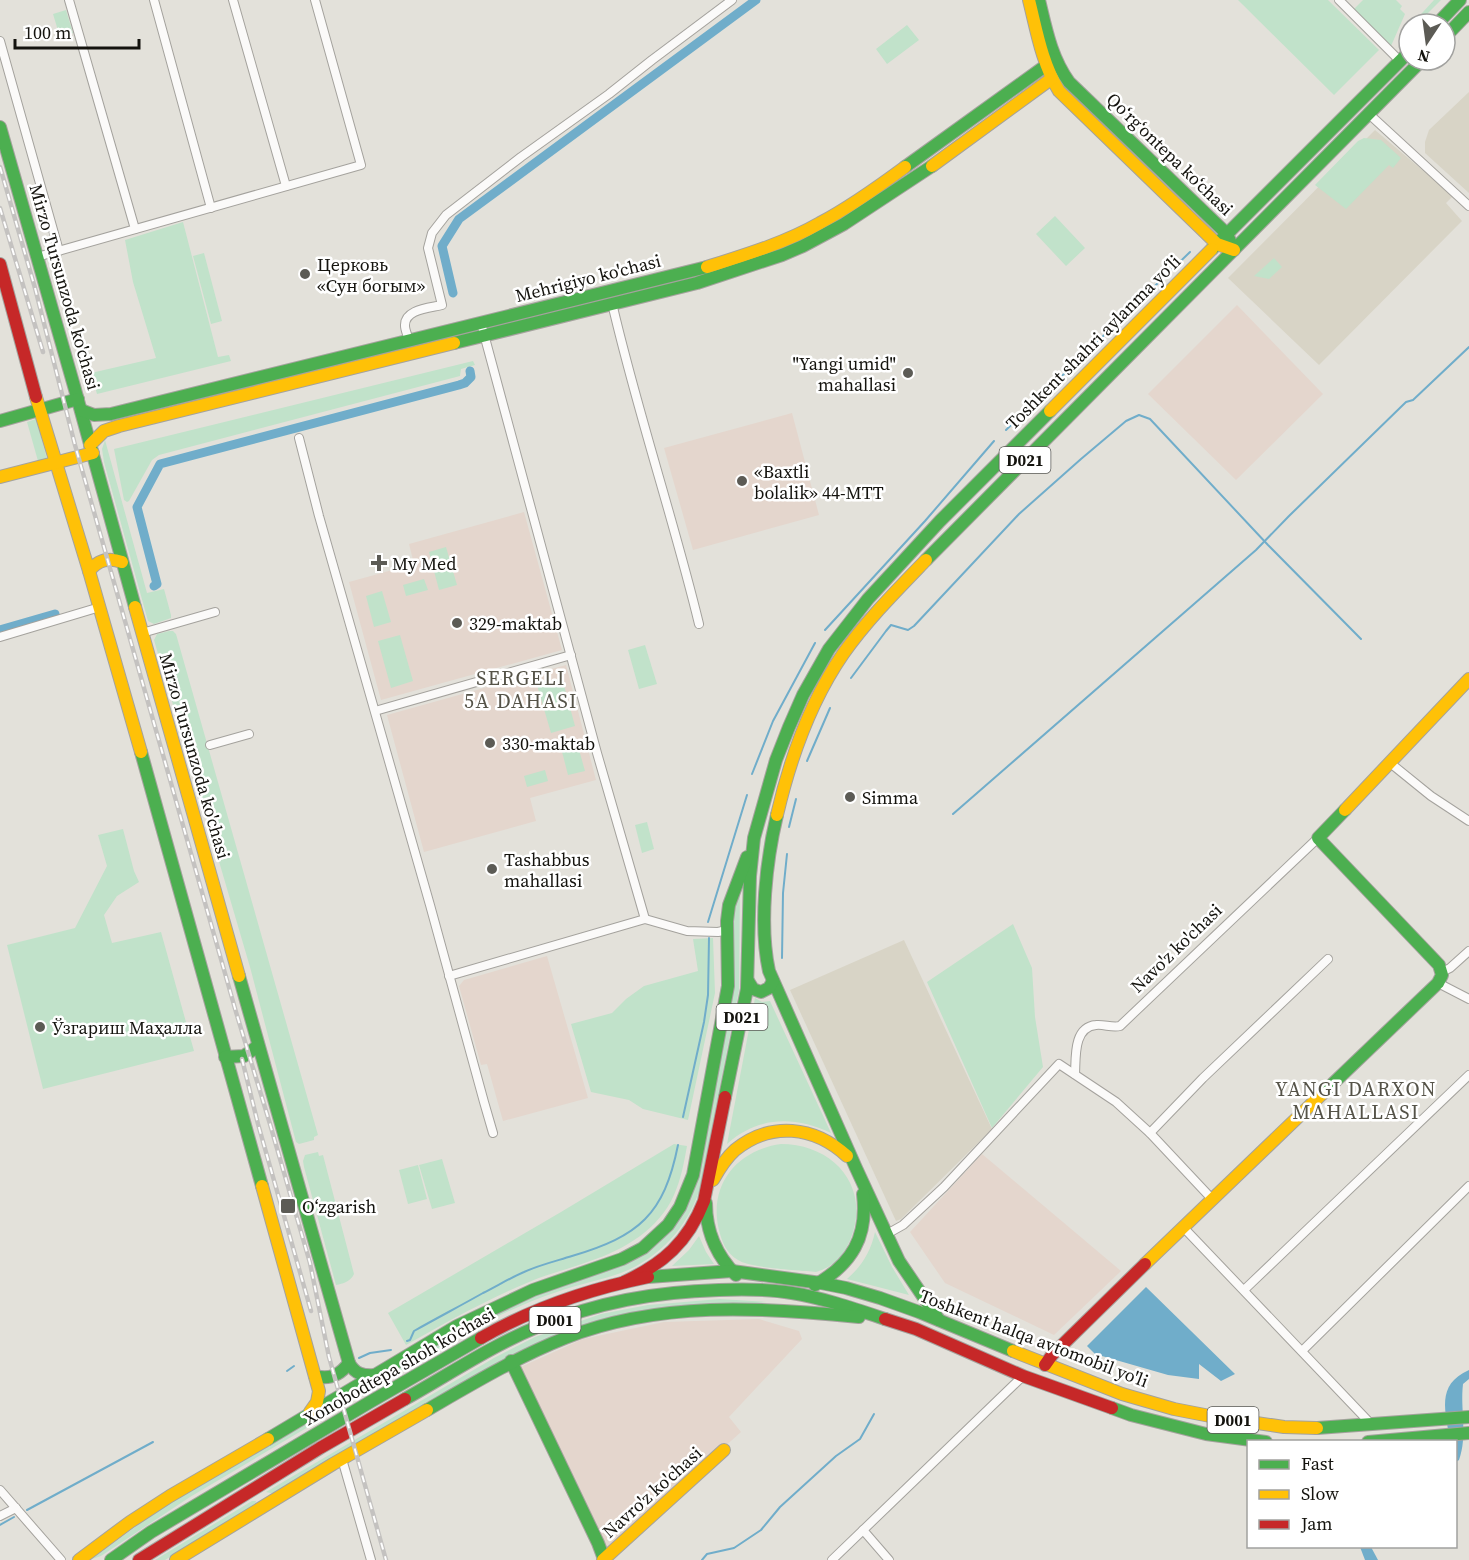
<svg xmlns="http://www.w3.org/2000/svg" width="1469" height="1560" font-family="'Source Serif 4',serif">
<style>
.built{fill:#d8d4c6}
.industrial{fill:#e4d6cd}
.green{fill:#c1e2ca}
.water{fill:#70adca}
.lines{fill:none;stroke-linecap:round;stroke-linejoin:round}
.stream{stroke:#70adca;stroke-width:2}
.canal{stroke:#70adca;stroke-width:9}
.street-casing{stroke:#a4a29d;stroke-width:10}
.fast-casing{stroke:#a4a29d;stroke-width:14}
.slow-casing{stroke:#a4a29d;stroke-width:14}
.jam-casing{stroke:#a4a29d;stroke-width:14}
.street{stroke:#fbfaf9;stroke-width:8}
.fast{stroke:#4caf50;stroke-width:12}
.slow{stroke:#ffc107;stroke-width:12}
.jam{stroke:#c62828;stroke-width:12}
.rail-casing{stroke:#c4c2c0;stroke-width:4.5}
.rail{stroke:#fff;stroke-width:2;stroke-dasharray:7;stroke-linecap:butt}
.poi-dot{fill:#5c5b55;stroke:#fff;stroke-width:2}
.labels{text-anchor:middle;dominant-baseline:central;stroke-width:5;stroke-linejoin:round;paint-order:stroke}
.shield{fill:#fff;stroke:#5a5a56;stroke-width:1.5}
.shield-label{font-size:16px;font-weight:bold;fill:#14130e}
.street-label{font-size:18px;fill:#14130e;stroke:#fff}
.poi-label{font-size:18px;fill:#14130e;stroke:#fff;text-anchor:start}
.neighbourhood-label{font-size:20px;letter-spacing:1.5px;fill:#555348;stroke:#fff}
</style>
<rect width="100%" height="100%" fill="#e3e1da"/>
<!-- built -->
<g class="built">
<path d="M1469,92V193L1425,153V142L1429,130Z"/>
<path d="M1375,130L1453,196L1446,203L1462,221L1319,365L1228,278Z"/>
<path d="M904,940L992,1129L901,1219L896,1221L790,990Z"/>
</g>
<!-- industrial -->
<g class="industrial">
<path d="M1237,305L1323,394L1236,480L1148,394Z"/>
<path d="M792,413L819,515L693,550L664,448Z"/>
<path d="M524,512L562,650L381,700L349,582L414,564L409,544Z"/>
<path d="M566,665L596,780L530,798L536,821L424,852L387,715Z"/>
<path d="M547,956L588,1098L503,1121L487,1064L481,1065L459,986L464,980Z"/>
<path d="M982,1154L1121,1271L1054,1335L945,1283L910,1232Z"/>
<path d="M759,1319L799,1331L802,1339L729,1417L741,1432L607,1552L574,1477L556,1454L516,1369L583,1339L664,1322Z"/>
</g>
<!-- green -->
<g class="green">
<path d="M1238,0H1328L1379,50L1334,95Z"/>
<path d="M1363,0H1396L1402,6L1400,9L1405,14L1391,46L1354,9Z"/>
<path d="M1434,0H1441L1417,24H1412Z"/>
<path d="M66,10L73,33L60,37L53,14Z"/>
<path d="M907,25L919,40L887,64L876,49Z"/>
<path d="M1364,138L1381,140L1401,158L1393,168L1389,165L1346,209L1315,185L1358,141Z"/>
<path d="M1055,216L1085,248L1066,266L1036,234Z"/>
<path d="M183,222L218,357L229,355L231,361L97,394L91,373L156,358L133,282L125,240Z"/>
<path d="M204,253L222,321L211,324L193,256Z"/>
<path d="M1274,258L1282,267L1269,279L1254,276Z"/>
<path d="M473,361L475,365L461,369L460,376L159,455L152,460L129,501L127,502L124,500L114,449Z"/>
<path d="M36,419L47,459L38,461L27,422Z"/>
<path d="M105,440L147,593L164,589L171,615V618L154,624L148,621L104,462L102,449Z"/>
<path d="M446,547L457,585L439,590L429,552Z"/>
<path d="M424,579L428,590L406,596L403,585Z"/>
<path d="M382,591L391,622L374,627L366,596Z"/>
<path d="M169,631H173L176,634L318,1135L314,1137V1140L299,1144L296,1142L250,967L154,640L157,634Z"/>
<path d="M400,635L413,681L391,688L378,641Z"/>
<path d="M645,645L657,684L639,689L628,650Z"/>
<path d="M562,678L575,726L551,733L537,685Z"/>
<path d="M576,739L585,771L568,775L560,744Z"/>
<path d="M545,770L548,781L527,787L524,776Z"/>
<path d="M647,822L654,849L642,853L635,825Z"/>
<path d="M123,829L134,871L139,882L117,896L104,915L112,943L161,932L194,1051L43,1089L7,945L75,928L107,866L98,835Z"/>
<path d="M740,884L739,990L699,1191C686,1231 655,1262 615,1275C596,1281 576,1285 557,1292C532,1300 509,1311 485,1322L476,1321L521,1300L610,1270L683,1214L732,919Z"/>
<path d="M1013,924L1032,968L1035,1017L1043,1067L992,1128L927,982Z"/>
<path d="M713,938L715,993L688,1120L643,1109L629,1100L591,1092L571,1024L612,1013L626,999L644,986L698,971L693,939Z"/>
<path d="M755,998L762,1002L770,1001L831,1133C795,1116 758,1116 727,1144Z"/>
<path d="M674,1144L687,1146C684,1163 681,1179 674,1195C659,1229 624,1250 590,1261C570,1269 549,1273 529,1282C486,1300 447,1322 406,1345L388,1313L561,1212Z"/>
<path d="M781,1144C833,1144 871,1186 851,1238C844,1255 834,1267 816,1272C799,1270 749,1268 738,1260C726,1253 722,1242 719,1230C708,1185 737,1150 781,1144Z"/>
<path d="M318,1152L319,1156L323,1155L354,1274C351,1281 343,1284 336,1285L304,1167L303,1161L305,1155Z"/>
<path d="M442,1159L455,1203L432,1209L419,1165Z"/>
<path d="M418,1165L427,1199L408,1204L399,1170Z"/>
<path d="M875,1232L892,1267L909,1295L847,1279C862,1266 871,1251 875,1232Z"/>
<path d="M699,1236L706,1252L714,1264L672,1266L689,1250Z"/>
<path d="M720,1299L767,1302L604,1319L275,1494L266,1492L494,1358L535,1337L601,1314L648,1305Z"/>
<path d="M456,1333H467L190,1497L101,1556L92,1559L157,1511Z"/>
<path d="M252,1501H256L255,1505L165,1560H155Z"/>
</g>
<!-- water -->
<g class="water">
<path d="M1146,1287L1235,1374L1221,1381L1199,1364V1379L1168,1375L1095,1354L1087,1346Z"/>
<path d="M1469,1370V1379L1463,1384C1460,1409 1468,1436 1459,1460L1456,1462V1442L1450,1441C1446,1412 1435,1385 1469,1370Z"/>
<path d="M1360,1547H1371L1378,1560H1365Z"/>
</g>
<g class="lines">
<!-- stream -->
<g class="stream">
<path d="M1006,430L1190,252"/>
<path d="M825,630L925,521L994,441"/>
<path d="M851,678L886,631L891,625L908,630L914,626L1019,514L1081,459L1126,421L1139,415L1150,419L1268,545L1361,639"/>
<path d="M807,761L830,708"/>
<path d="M752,774L773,721L815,643"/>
<path d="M953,814L1256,550L1289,516L1406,402L1413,400L1469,347"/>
<path d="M789,827L796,799"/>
<path d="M708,922L747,795"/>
<path d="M782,958L783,893L787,854"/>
<path d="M683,1117L704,1022L708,995L709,938"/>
<path d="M407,1341L410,1340L414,1331C437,1318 460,1306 483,1293C497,1286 510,1278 524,1272C539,1265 556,1261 572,1256C639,1236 664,1215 678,1145"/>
<path d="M359,1358L370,1353L391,1350"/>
<path d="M287,1371L294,1366"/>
<path d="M27,1510L153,1442"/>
<path d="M0,1525L14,1517"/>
<path d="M702,1560L707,1554L734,1548L761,1530L780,1507L836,1456L860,1439L874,1414"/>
</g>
<!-- canal -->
<g class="canal">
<path d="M453,293L442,246L459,219L756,0"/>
<path d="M154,586L157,584L137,507L160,464L459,385L465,383L471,377L470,371"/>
<path d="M0,630L55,614"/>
</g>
<!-- street casing -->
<g class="street-casing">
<g id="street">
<path d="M69,0L135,229"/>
<path d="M154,0L211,208"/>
<path d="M233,0L286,186"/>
<path d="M1339,0L1400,61"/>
<path d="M0,41L59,251"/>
<path d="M1369,114L1469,206"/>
<path d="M37,257L361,165L315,0"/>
<path d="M612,303C637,411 673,517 699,624"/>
<path d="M481,323L597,753L645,919"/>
<path d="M409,341C408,336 405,330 405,326C404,309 430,308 442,305L428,248L432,233L446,215L521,157L609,94L652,60L732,0"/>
<path d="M299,438L319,516L430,905L484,1102L493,1133"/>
<path d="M142,633L215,612"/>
<path d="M0,637L100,607"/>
<path d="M375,711L571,655"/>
<path d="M210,745L249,734"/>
<path d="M1389,762L1431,796L1469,821"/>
<path d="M1442,972L1450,968L1469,951"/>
<path d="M449,976L645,919L687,931L718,932L727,930"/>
<path d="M1438,983L1469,999"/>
<path d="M1075,1074C1076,1058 1073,1027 1096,1025C1104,1024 1112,1028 1120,1026L1318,838"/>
<path d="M1150,1133L1203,1078L1328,959"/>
<path d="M1183,1227L1371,1424"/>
<path d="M887,1234L903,1225L944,1187L1059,1064L1116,1102L1150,1133L1212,1199"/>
<path d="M1244,1290L1469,1075"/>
<path d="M1302,1351L1469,1186"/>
<path d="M342,1459L371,1560"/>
<path d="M0,1490L61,1560"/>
<path d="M0,1516L16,1508"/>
<path d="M863,1530L889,1560"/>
<path d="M832,1560L1023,1376"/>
</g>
</g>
<!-- fast casing -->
<g class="fast-casing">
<g id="fast">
<path d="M1039,0C1046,29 1051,57 1069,82L1227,234L1230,241"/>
<path d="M1437,24L1460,0"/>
<path d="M1445,37L1469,12"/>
<path d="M0,127L74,386L135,607"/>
<path d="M905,167L1055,59"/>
<path d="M1212,249L1409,52"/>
<path d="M454,343L697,283L782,255L803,246L844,224L932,166"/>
<path d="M81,410L94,415L111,414L707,267"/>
<path d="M0,421L78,399"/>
<path d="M926,560L1422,60"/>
<path d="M141,752L262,1186"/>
<path d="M777,815C766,861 759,925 769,971L856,1168L899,1261L939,1320"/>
<path d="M239,976L349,1363C355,1374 363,1376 375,1375"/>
<path d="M748,981L753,989L761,992L769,988L773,981"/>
<path d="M225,1057L244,1056L258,1046"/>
<path d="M1322,1094L1438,983L1442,975L1439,965L1318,838L1345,810"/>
<path d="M725,1097L747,989L750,876L754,838L776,760L789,727L803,695L829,649L868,599L940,521L1050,411"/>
<path d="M706,1203C706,1232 716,1255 736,1275"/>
<path d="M648,1277L732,1271L821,1283L846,1288L880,1298L919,1312L1013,1351"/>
<path d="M815,1285C852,1264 868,1237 863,1194"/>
<path d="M511,1361L598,1543L604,1559"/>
<path d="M315,1376C330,1380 340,1375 349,1363"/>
<path d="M405,1399C448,1375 491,1346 537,1327C598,1302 654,1292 719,1290C744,1289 768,1289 792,1293C823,1298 855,1309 885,1319"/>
<path d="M1112,1408L1131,1415L1206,1434L1266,1442"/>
<path d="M427,1410C472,1384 517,1357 565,1338C659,1301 760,1307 859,1317"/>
<path d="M1317,1428L1469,1417"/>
<path d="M268,1439L457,1326L533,1290L622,1259L643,1248L668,1225L680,1207L693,1175L728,986L727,921L729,905L747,857"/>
<path d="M1368,1442L1469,1433"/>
<path d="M111,1560L151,1532L370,1402L481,1338"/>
</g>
</g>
<!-- slow casing -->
<g class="slow-casing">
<g id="slow">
<path d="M1029,0C1037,32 1042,63 1059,91L1217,244L1234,250"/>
<path d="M932,166L1051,79"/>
<path d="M707,267C745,255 785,243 820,223C850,207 878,187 905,167"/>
<path d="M36,397L89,571L141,752"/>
<path d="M1050,411L1212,249"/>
<path d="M90,445L104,431L119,426L454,343"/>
<path d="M0,477L93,453"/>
<path d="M89,571C98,560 108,557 122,562"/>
<path d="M135,607L239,976"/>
<path d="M1345,810L1469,679"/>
<path d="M777,815C790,759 810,702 843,654C867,620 897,590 926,560"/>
<path d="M713,1180C719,1169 726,1158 735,1150C771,1121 814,1126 847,1156"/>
<path d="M262,1186L319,1391L317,1402L310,1412"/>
<path d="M1145,1264L1322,1094"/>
<path d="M1013,1351L1122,1394L1174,1409L1210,1416L1284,1427L1317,1428"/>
<path d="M79,1560L130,1522L170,1496L268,1439"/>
<path d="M176,1560L333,1464L427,1410"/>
<path d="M603,1560L724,1450"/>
</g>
</g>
<!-- jam casing -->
<g class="jam-casing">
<g id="jam">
<path d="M0,264L36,397"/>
<path d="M624,1282C663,1264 688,1242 704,1201L725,1097"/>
<path d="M885,1319L916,1329L1023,1376L1112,1408"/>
<path d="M481,1338C533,1308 590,1289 648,1277"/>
<path d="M1045,1365L1052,1355L1145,1264"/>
<path d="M139,1560L320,1448L405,1399"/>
</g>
</g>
<!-- street -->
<use href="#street" class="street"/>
<!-- fast -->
<use href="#fast" class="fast"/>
<!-- slow -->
<use href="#slow" class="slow"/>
<!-- jam -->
<use href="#jam" class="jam"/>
<!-- rail casing -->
<g class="rail-casing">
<g id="rail">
<path d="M0,167L35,288L75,445L236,1012L270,1124L310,1263L329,1357L386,1560"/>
<path d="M0,208L43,352"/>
<path d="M242,1059L258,1124L311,1311"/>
</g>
</g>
<!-- rail -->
<use href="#rail" class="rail"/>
</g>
<!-- markers -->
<g class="poi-dot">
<circle cx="305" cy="274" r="6"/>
<circle cx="908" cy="373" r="6"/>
<circle cx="742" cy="481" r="6"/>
<path d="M376 554h6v6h6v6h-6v6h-6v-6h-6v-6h6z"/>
<circle cx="457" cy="623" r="6"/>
<circle cx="490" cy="743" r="6"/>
<circle cx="850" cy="797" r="6"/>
<circle cx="492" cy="869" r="6"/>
<circle cx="40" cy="1027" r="6"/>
<rect x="280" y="1198" width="16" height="16" rx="3"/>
</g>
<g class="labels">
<!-- shield labels -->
<g class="shield">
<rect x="999.5" y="447" width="51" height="26" rx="4.5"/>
<rect x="716.5" y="1004" width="51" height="26" rx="4.5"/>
<rect x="529.5" y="1307" width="51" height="26" rx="4.5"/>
<rect x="1207.5" y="1407" width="51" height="26" rx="4.5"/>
</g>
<g class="shield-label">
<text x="1025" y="460">D021</text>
<text x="742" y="1017">D021</text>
<text x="555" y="1320">D001</text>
<text x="1233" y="1420">D001</text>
</g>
<!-- street labels -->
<g class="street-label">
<text transform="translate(1170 154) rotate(44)">Qoʻrgʻontepa koʻchasi</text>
<text transform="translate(588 278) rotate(-14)">Mehrigiyo ko'chasi</text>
<text transform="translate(65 287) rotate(74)">Mirzo Tursunzoda ko'chasi</text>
<text transform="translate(1093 342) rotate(-45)">Toshkent shahri aylanma yoʻli</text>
<text transform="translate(195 756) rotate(74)">Mirzo Tursunzoda ko'chasi</text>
<text transform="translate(1176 948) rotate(-44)">Navo'z ko'chasi</text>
<text transform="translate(1034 1338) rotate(21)">Toshkent halqa avtomobil yo'li</text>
<text transform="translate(399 1366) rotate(-30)">Xonobodtepa shoh ko'chasi</text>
<text transform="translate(652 1492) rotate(-42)">Navro'z ko'chasi</text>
</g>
<!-- poi labels -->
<g class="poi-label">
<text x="317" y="264">Церковь<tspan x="317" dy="21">«Сун богым»</tspan></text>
<text x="896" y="363" text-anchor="end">"Yangi umid"<tspan x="896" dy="21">mahallasi</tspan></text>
<text x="754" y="471">«Baxtli<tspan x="754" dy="21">bolalik» 44-MTT</tspan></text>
<text x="392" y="563">My Med</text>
<text x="469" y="623">329-maktab</text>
<text x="502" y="743">330-maktab</text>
<text x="862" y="797">Simma</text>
<text x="504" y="859">Tashabbus<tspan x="504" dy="21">mahallasi</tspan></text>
<text x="52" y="1027">Ўзгариш Маҳалла</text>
<text x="302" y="1206">O‘zgarish</text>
</g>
<!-- neighbourhood labels -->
<g class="neighbourhood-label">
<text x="521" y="678">SERGELI<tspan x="521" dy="23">5A DAHASI</tspan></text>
<text x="1356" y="1089">YANGI DARXON<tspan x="1356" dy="23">MAHALLASI</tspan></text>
</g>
</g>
<!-- legend -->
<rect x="1247" y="1440" width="210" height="108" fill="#ffffff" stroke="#a1a19f" stroke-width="1.5"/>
<rect x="1259" y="1460" width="30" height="9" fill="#4caf50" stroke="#a1a19f" stroke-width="1.5"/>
<text x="1301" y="1470" font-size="18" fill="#14130e">Fast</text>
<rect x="1259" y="1490" width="30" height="9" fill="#ffc107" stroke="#a1a19f" stroke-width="1.5"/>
<text x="1301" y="1500" font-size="18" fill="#14130e">Slow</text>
<rect x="1259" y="1520" width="30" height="9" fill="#c62828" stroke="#a1a19f" stroke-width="1.5"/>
<text x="1301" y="1530" font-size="18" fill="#14130e">Jam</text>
<!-- north arrow -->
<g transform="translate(1427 42) rotate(193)"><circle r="28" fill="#ffffff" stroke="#a1a19f" stroke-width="1.5"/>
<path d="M0-4.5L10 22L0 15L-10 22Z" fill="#5c5b55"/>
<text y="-9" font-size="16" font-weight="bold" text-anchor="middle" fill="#14130e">N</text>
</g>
<!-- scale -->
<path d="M15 39v9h124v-9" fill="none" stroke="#14130e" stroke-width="3"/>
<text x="24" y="39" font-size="18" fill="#14130e" stroke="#ffffff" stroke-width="4.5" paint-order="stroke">100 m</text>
</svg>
